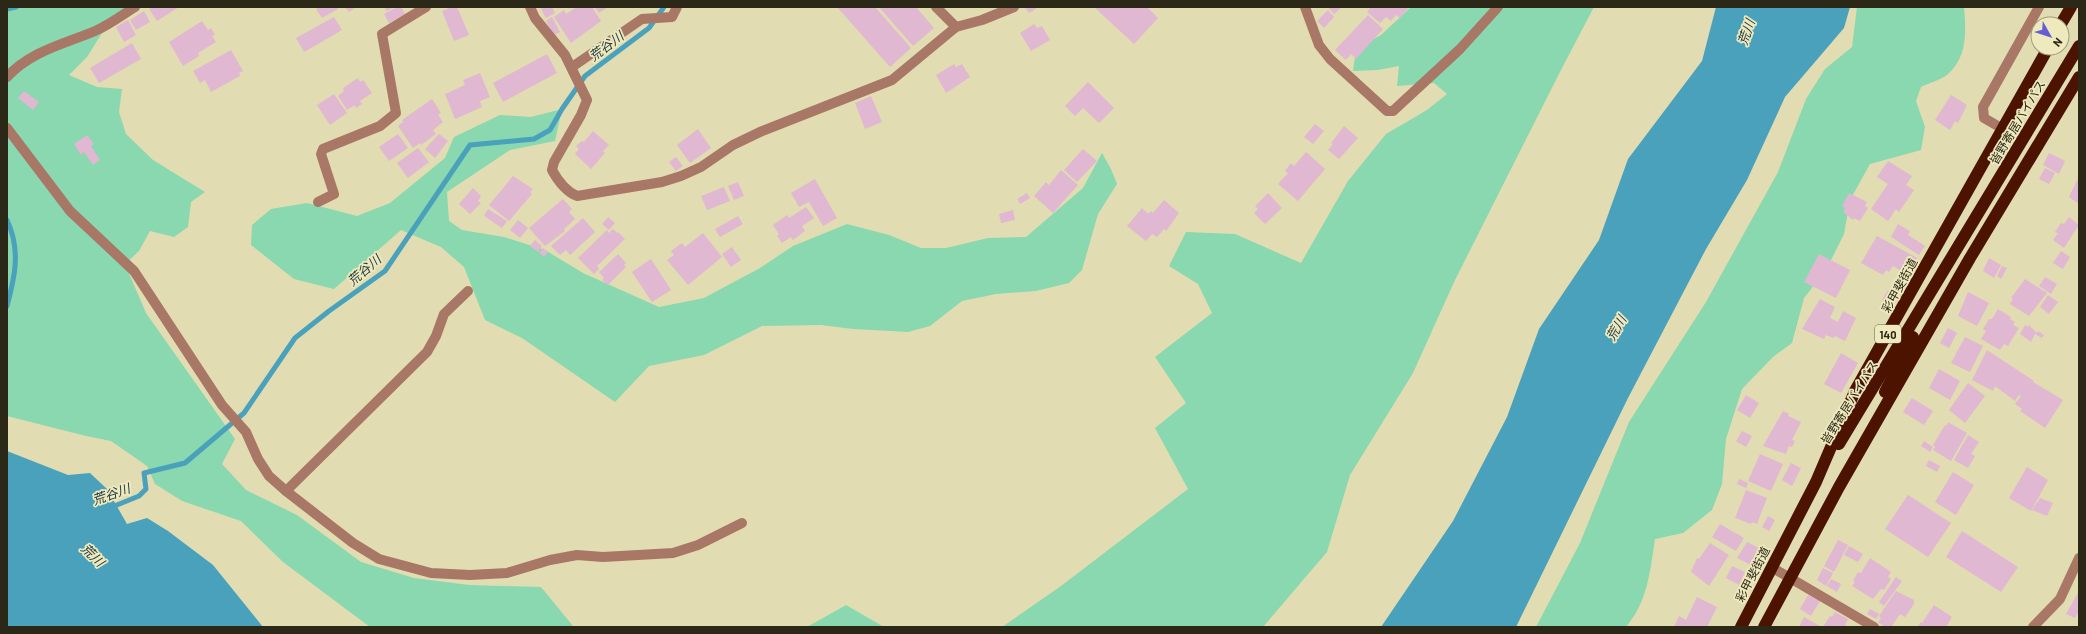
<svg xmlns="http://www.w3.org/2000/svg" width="2086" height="634" font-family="Barlow,'Noto Sans JP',sans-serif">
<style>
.green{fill:#89d8af}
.water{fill:#49a1bb}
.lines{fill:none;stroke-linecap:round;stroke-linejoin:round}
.stream{stroke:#49a1bb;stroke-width:5}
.building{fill:#e0b8d1}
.minor{stroke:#a97765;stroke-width:10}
.highway{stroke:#4c1300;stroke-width:12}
.labels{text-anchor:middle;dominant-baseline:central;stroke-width:3.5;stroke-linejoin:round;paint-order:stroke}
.shield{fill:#efe9be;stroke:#66624a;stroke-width:1}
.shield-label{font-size:11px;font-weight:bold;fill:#2b2818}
.street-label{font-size:12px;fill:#2b2818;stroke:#efe9be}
.water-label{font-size:13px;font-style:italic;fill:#213c45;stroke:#efe9be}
</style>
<rect width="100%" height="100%" fill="#e2dcb2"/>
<!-- green -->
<g class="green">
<path d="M7,7H128L102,33L87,57L69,75L97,87L122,89L119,112L126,134L153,160L205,192L191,202L188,227L174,237L150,231L139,251L125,264L146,313L235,439L222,464L246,490L297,515L361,562L414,578L469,585L541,587L573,626L579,627H370L283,562L241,521L182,501L155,484L147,466L111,441L86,436L7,416Z"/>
<path d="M1411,7H1594L1562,68L1455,280L1413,373L1350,475L1327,552L1263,627H1002L1061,586L1188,489L1155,428L1186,403L1155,357L1212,313L1198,284L1169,266L1186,232L1235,234L1301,263L1348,181L1386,134L1427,110L1447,94L1434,83L1397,86L1399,66L1378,70L1353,71L1356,49L1381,35Z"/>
<path d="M1857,7H1964C1966,31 1968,57 1947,75C1940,80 1929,83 1921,87L1916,101L1925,127L1921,150L1870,164L1850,200L1844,234L1826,270L1804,298L1792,343L1773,357L1742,389L1726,439L1722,484L1712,510L1683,533L1655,539C1650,571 1648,601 1626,627H1536L1580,543L1629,422L1706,302L1778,172L1806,99L1825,69L1852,47Z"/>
<path d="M562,109L555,141L510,150L447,192L449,221L462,230L504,237L545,250L583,273L659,307L704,298L760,268L793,246L847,224L889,235L921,248H946L988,238L1026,237L1083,188L1102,153L1111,169L1117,184L1098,214L1082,270L1069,283L1036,291L996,294L962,301L930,326L908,332L853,329L821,325L762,326L704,355L649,366L615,402L522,338L485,320L464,267L441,247L401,230L334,289L294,279L251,245L252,225L271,209L307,203L357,216L390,203L445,158L454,137L500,115L531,117Z"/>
<path d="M846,605L884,627H807Z"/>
</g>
<!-- water -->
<g class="water">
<path d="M1716,7H1850L1844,28L1785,97L1747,180L1706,249L1628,398L1516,627H1381L1453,521L1507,417L1539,329L1599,240L1628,159L1702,61Z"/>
<path d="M7,451L68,475L90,473L107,489L127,524L147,518L168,531L213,565L263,627H7Z"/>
</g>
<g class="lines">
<!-- stream -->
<g class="stream">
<path d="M7,9L16,7"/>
<path d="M7,220C21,250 15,276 7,306"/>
<path d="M112,507L139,496L146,489L144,473L185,463L244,413L295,338L329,311L385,271L470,145L534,139L550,130L562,109L585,76L649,28L664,7"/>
</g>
</g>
<!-- building -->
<g class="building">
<path d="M152,7H179L157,21L149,9Z"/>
<path d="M320,7H337L338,9L322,18L316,9Z"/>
<path d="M345,7H356L349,12Z"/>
<path d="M384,7H394L387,11Z"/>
<path d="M397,7H401L405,14L389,23L384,14Z"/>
<path d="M452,7H457L469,35L454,41L442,11Z"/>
<path d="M544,7H552L555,13L546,18L541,9Z"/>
<path d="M577,7H592L601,21L571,43L554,17L564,10L566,14Z"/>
<path d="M595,7H608L599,13Z"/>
<path d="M840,7H875L911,48L890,67L838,8Z"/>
<path d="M879,7H916L934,28L913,46Z"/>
<path d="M1025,7H1035L1036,9L1029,13Z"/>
<path d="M1094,7H1147L1158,18L1134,44Z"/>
<path d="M1328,7H1342L1334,14Z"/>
<path d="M1371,7H1409L1400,18L1396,15L1391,21L1386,17L1380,23L1367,12Z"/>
<path d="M1328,10L1334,17L1324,28L1317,21Z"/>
<path d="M144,11L150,22L136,30L130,20Z"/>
<path d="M1368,15L1383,29L1356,59L1351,54L1346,60L1335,50Z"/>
<path d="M334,17L342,30L304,52L296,38Z"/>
<path d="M552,17L560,32L554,35L546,21Z"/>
<path d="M128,20L136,35L124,42L116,27Z"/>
<path d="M202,21L208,30L211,28L215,35L212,36L216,42L198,53L199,56L183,66L169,42Z"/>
<path d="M1034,24L1037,28L1042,26L1050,40L1031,51L1020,33Z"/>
<path d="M132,43L141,59L99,83L90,68Z"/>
<path d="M231,50L243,71L239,73L240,76L211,92L205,80L200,83L193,71Z"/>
<path d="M547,54L557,73L503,102L493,83Z"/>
<path d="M954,64L956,67L962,64L970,77L946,93L936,75Z"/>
<path d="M480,73L490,97L480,101L482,107L455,119L445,94L465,85L463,80Z"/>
<path d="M358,78L360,82L363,80L372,93L360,101L362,104L356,108L355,105L347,110L338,96L344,91L343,88Z"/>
<path d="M1088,82L1114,108L1099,123L1083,108L1075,116L1065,106Z"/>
<path d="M24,91L39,102L33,110L18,98Z"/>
<path d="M334,94L347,113L330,125L317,105Z"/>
<path d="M1951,95L1967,105L1958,123L1955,121L1950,130L1935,120Z"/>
<path d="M871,96L882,122L865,129L855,103Z"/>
<path d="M432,99L441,113L438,115L443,122L433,130L436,134L421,145L420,143L413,148L398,126L403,122L402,120Z"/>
<path d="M1315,124L1324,131L1313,144L1304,137Z"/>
<path d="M1344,126L1358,138L1339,159L1328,150L1333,144L1331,143Z"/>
<path d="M698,129L711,148L690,163L677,145Z"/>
<path d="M593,131L609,145L603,151L605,153L591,169L575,154L579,149L576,146L582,141L584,142Z"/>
<path d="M398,134L408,148L389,161L379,147Z"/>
<path d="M439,134L448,141L435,158L425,149Z"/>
<path d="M87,135L94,144L91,146L100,160L93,165L84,152L81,155L74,144Z"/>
<path d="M418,148L429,162L408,178L397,163Z"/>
<path d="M1083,149L1097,161L1077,182L1064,170Z"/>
<path d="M1306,152L1325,169L1298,201L1278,184L1288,173L1285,171L1291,163L1294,166Z"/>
<path d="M2049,153L2065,161L2059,174L2043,165Z"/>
<path d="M676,157L683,166L676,171L669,162Z"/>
<path d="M1888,161L1912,176L1906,185L1914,190L1899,212L1896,209L1888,221L1871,209L1888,184L1877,177Z"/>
<path d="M2045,168L2055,173L2049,184L2039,179Z"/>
<path d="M1061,170L1078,185L1053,213L1034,196L1046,182L1049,185Z"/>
<path d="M513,176L533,189L530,192L532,194L509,221L489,205Z"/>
<path d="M2079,176V204L2069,197Z"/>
<path d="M815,179L837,218L823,226L809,202L799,207L791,193Z"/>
<path d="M738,182L744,196L734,200L728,186Z"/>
<path d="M724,187L730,201L707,210L701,196Z"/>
<path d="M473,188L481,196L478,201L481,203L470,214L459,204Z"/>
<path d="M1027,193L1030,198L1020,204L1017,199Z"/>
<path d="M1268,193L1282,208L1265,224L1254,213L1258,209L1255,206Z"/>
<path d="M1849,193L1867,202L1865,206L1868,208L1860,221L1854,218L1853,220L1843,212L1845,208L1842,206Z"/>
<path d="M563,199L572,209L569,212L575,219L564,229L565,231L545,246L529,228Z"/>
<path d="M1164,200L1179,213L1166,231L1164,229L1157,237L1152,234L1146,241L1127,226L1142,208L1148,214L1151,211L1153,213Z"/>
<path d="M806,207L814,218L802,226L805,231L793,240L791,237L782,243L777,236L779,234L773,225L787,215L789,218Z"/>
<path d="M488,209L507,221L502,228L484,216Z"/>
<path d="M1013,210L1015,220L1001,223L999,214Z"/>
<path d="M738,216L743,224L720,237L715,229Z"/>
<path d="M608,217L615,223L609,230L602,224Z"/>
<path d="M2069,217L2079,225L2064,248L2053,240L2058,233L2055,232L2061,223L2064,224Z"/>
<path d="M583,218L595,232L570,255L566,250L560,255L551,246Z"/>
<path d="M518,220L528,228L520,238L510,230Z"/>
<path d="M1898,224L1910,231L1908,235L1925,246L1919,255L1891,237Z"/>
<path d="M613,229L617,233L618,232L625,239L597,266L599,269L594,274L578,258L607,230L609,233Z"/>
<path d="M703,233L722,257L688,285L667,260L674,255L671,251L682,243L685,247Z"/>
<path d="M1877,236L1917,258L1908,275L1893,266L1889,272L1886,270L1883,275L1861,263Z"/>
<path d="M535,240L542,246L538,252L530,246Z"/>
<path d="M732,247L741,260L731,267L722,254Z"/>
<path d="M543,248L548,252L544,257L539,253Z"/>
<path d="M2061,251L2070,257L2063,269L2053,263Z"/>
<path d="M618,254L626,263L624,265L626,267L608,285L602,280L604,278L599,272Z"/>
<path d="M1819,254L1850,270L1836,298L1804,282Z"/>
<path d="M1989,258L2001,265L1994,278L1983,271Z"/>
<path d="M651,259L671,290L652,302L632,272Z"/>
<path d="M2002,266L2007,268L2001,279L1997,276Z"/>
<path d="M2045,277L2057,284L2051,294L2039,286Z"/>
<path d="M2025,279L2047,293L2029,316L2010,304L2013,299L2011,298Z"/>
<path d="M1888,290L1899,296L1893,306L1882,300Z"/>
<path d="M1968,292L1989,303L1977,326L1958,316Z"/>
<path d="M2048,295L2058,302L2049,314L2040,307Z"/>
<path d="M1820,299L1835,307L1830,318L1838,322L1843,311L1856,318L1845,341L1835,336L1833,338L1826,335L1824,339L1802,329Z"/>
<path d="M1998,309L2011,317L2010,319L2015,322L2013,325L2019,328L2008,346L2004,344L2000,350L1981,339L1986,331L1983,329L1989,319H1992Z"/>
<path d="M2025,325L2028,327L2029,325L2037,333L2038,331L2044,335L2042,338L2035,334L2031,342L2020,334Z"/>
<path d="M1948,328L1957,333L1949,348L1940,343Z"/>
<path d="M1965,337L1983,346L1970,372L1951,363Z"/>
<path d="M1987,350L2034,381L2033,382L2063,400L2045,428L2020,411L2022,409L2015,404L2021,396L2019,395L2015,401L1995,386L1993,391L1972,380Z"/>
<path d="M1841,353L1858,363L1841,393L1824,384Z"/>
<path d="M1939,369L1960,381L1950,400L1929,388Z"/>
<path d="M1968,383L1985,396L1965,423L1949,410Z"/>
<path d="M1746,395L1759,403L1750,418L1737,410Z"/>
<path d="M1912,398L1933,411L1924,425L1903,412Z"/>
<path d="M1783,411L1789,414L1788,416L1801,422L1792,440L1795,441L1792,447L1789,446L1786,454L1763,446Z"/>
<path d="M1948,422L1967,433L1951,461L1933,450L1935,447L1933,445L1945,425L1947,426Z"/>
<path d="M1742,431L1752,436L1746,447L1736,441Z"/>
<path d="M1968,435L1979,442L1971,454L1975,456L1968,468L1954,460Z"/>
<path d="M1924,441L1933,447L1930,452L1921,446Z"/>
<path d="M1760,454L1783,464L1771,491L1748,481Z"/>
<path d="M1929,460L1940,466L1937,472L1926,466Z"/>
<path d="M1791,463L1801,468L1792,486L1782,480Z"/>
<path d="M2027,467L2048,480L2031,511L2009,498Z"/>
<path d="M1953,472L1974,485L1956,515L1935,502Z"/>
<path d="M1739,479L1748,483L1746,488L1737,484Z"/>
<path d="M1746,490L1767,498L1757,524L1752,522L1751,524L1735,518Z"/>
<path d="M1908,495L1951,523L1928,557L1885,529Z"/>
<path d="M2040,498L2053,503L2047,516L2032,510Z"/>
<path d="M1768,516L1775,520L1769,531L1762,527Z"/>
<path d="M1720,524L1744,538L1736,551L1712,537Z"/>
<path d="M1962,531L2018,567L2001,592L1946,557Z"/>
<path d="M1838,540L1848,545L1834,572L1824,566Z"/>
<path d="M1747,542L1759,548L1751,565L1737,558Z"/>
<path d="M1710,543L1729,555L1709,586L1691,572L1697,558L1699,559Z"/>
<path d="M1849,546L1863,554L1858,562L1844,555Z"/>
<path d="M1870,558L1891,572L1888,577L1891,579L1884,590L1881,589L1873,599L1852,586L1855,582L1853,581L1858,572L1861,573Z"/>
<path d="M1732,566L1745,572L1739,585L1726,578Z"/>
<path d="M1823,568L1833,573L1826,586L1817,580Z"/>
<path d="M1896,577L1902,581L1884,606L1879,602Z"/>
<path d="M1831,579L1841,584L1837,592L1827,586Z"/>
<path d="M1896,591L1914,600V604L1905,617L1900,614L1891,627H1885L1878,622L1881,618L1879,616Z"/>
<path d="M2079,591V611L2075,618L2066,614Z"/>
<path d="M1808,595L1820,601L1811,616L1800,609Z"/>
<path d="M1697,597L1717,607L1707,627H1674L1679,616L1686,620Z"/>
<path d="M1934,605L1952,617L1946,627H1917L1921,622L1922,623Z"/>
<path d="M1870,609L1879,614L1876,619L1867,614Z"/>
<path d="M1835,612L1848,619L1845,625L1848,627H1823L1830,616L1832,617Z"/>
<path d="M1804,617L1820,626L1819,627H1799Z"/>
</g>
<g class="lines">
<!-- minor -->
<g class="minor">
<path d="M530,7L535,18L565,55L587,100L581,115L554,162L552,170C558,181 565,191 577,196L662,182L681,176L701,167L733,145L760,132L892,80L956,27L982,20L1014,7"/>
<path d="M936,7L956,27"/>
<path d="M1305,7L1319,45L1330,59L1387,111H1393L1460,49L1498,7"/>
<path d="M572,67L642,19L672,17L677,7"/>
<path d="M7,77C31,51 64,44 95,31C109,25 122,15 135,7"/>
<path d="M7,128L70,211L134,271L222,405L246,432L258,459L269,476L286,491L353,543L379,559L431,573L470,575L507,573L550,560L577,555L603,557L673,553L698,545L742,523"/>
<path d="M2003,129L1984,118L1983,107L2039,7"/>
<path d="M318,202L334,194L321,154L323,149L380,126L396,113L382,34L426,7"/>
<path d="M286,491L427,352L436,336L444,314L468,291"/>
<path d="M1771,567L1874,627"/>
<path d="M2033,627L2060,599L2079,558"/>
</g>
<!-- highway -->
<g class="highway">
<path d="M2061,24L2071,7"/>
<path d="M1885,392L1913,337"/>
<path d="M1839,444L2079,46"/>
<path d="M1741,627L1816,482L1855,391L2048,48"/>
<path d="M1764,627L1839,487L1970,258L2079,77"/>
</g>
</g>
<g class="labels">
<!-- shield labels -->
<rect class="shield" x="1875" y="325" width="26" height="18" rx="3"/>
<g class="shield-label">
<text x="1888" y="334">140</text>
</g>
<!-- street labels -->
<g class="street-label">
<text transform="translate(2017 122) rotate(-59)">皆野寄居バイパス</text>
<text transform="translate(1899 285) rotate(-61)">彩甲斐街道</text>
<text transform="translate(1849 402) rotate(-58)">皆野寄居バイパス</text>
<text transform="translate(1752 574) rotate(-63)">彩甲斐街道</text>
</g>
<!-- water labels -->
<g class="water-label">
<text transform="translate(1746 32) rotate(-71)">荒川</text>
<text transform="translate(606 46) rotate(-37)">荒谷川</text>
<text transform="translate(364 270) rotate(-41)">荒谷川</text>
<text transform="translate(1616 328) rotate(-60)">荒川</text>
<text transform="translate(111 494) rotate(-19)">荒谷川</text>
<text transform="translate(93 555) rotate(44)">荒川</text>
</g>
</g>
<!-- border -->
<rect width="2086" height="634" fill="none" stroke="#2b2818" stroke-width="16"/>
<!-- north arrow -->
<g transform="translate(2050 36) rotate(129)"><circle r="19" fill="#efe9be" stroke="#a19c7c"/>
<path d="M0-3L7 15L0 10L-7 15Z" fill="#635dd6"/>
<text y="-6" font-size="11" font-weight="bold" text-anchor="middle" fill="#2b2818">N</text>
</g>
</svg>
